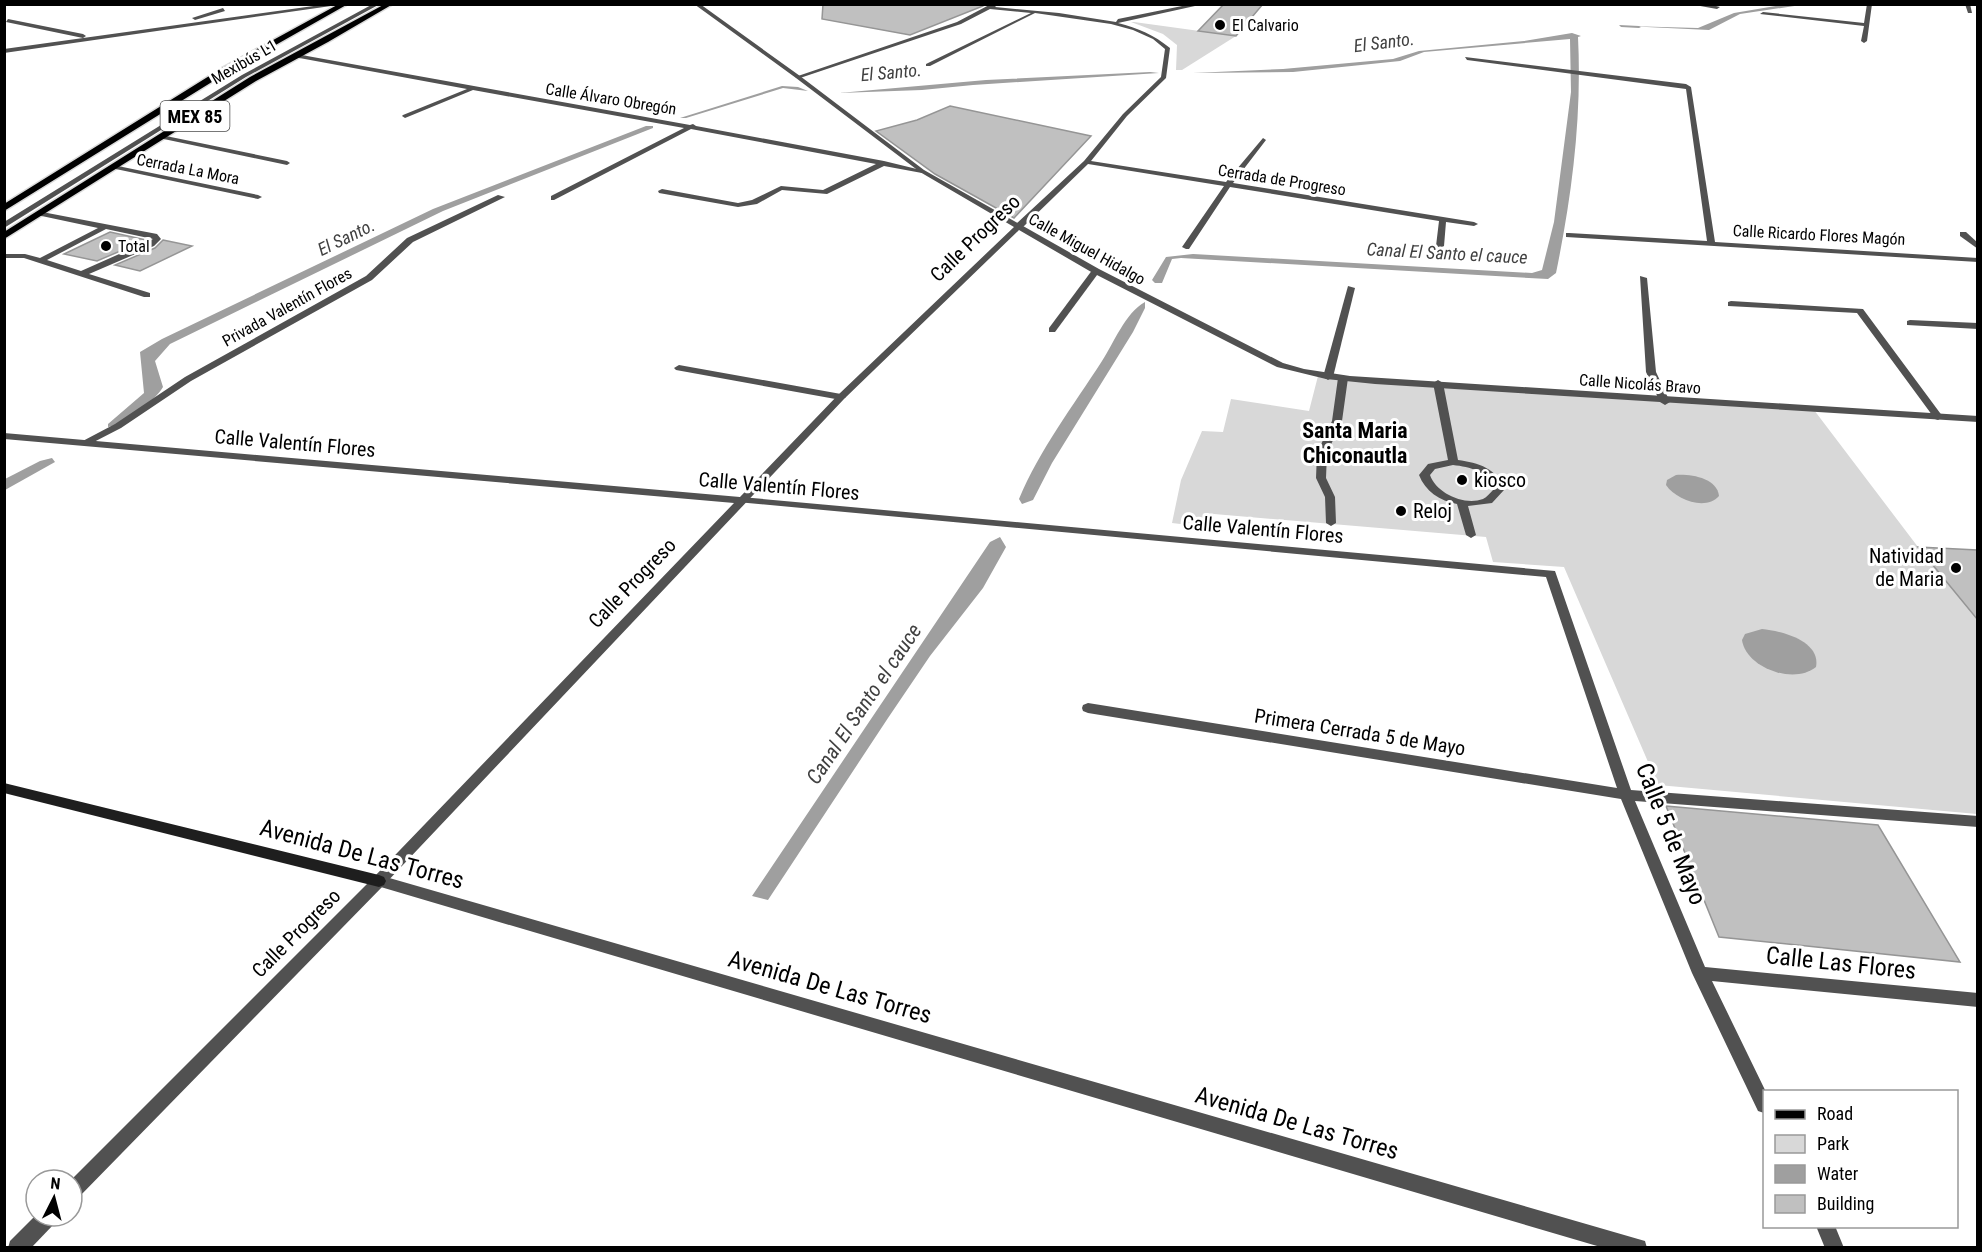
<svg xmlns="http://www.w3.org/2000/svg" width="1982" height="1252" font-family="'Roboto Condensed',sans-serif">
<style>
.green{fill:#d8d8d8}
.water{fill:#9f9f9f}
.lines{fill:none;stroke-linecap:round;stroke-linejoin:round}
.stream{fill:#9f9f9f;fill-rule:evenodd}
.building{fill:#c0c0c0;stroke:#959595;stroke-width:1.5}
.primary-casing{stroke:#dbdbdb;stroke-width:3}
.service{fill:#515151;fill-rule:evenodd}
.pedestrian{fill:#515151;fill-rule:evenodd}
.minor{fill:#515151;fill-rule:evenodd}
.tertiary{fill:#515151;fill-rule:evenodd}
.secondary{fill:#1e1e1e;fill-rule:evenodd}
.primary{fill:#000;fill-rule:evenodd}
.poi-dot{fill:#000;stroke:#fff;stroke-width:2}
.labels{text-anchor:middle;dominant-baseline:central;stroke-width:6;stroke-linejoin:round;paint-order:stroke}
.far-poi-label{font-size:16px;fill:#000;stroke:#fff;text-anchor:start}
.far-street-label{font-size:16px;fill:#000;stroke:#fff}
.far-water-label{font-size:18px;font-style:italic;fill:#404040;stroke:#fff}
.shield{fill:#fff;stroke:#4c4c4c;stroke-width:1.5}
.shield-label{font-size:18px;font-weight:bold;fill:#000}
.street-label{font-size:20px;fill:#000;stroke:#fff}
.poi-label{font-size:20px;fill:#000;stroke:#fff;text-anchor:start}
.water-label{font-size:21px;font-style:italic;fill:#404040;stroke:#fff}
.quarter-label{font-size:22px;font-weight:bold;fill:#000;stroke:#fff}
.near-street-label{font-size:24px;fill:#000;stroke:#fff}
</style>
<rect width="100%" height="100%" fill="#fff"/>
<!-- green -->
<g class="green">
<path d="M1131,22H1134L1236,36L1182,70H1176L1177,45L1163,34Z"/>
<path d="M1318,376L1811,406L1918,547L1977,619V814L1658,785L1564,567L1493,562L1486,537L1214,514V528L1172,523L1181,480L1202,431L1223,432L1231,399L1309,411Z"/>
</g>
<!-- water -->
<g class="water">
<path d="M1782,5H1801L1740,14L1709,30L1626,26L1698,28L1734,13Z"/>
<path d="M1572,33L1581,36L1578,37C1582,117 1572,195 1556,273L1548,279L1181,258L1172,259L1162,283H1155L1152,280L1166,257L1193,254L1532,273L1542,270L1554,222L1571,92L1570,39L1424,52L1400,61L1293,72L1193,73L1283,69L1393,59L1419,51L1524,41Z"/>
<path d="M1150,72L1159,73L973,85L922,90L839,93L986,80Z"/>
<path d="M782,86L798,87L808,91L783,88L686,118H680Z"/>
<path d="M646,126H653V128L443,211L170,344L155,361L163,387C155,401 123,425 108,427V424L144,393L140,352L162,339L433,209Z"/>
<path d="M1145,302V308L1133,332L1052,463L1033,500L1022,504L1019,499C1040,449 1073,406 1102,361C1114,343 1125,313 1145,302Z"/>
<path d="M52,458L55,462L5,490V479L40,461Z"/>
<path d="M1676,475C1691,474 1717,478 1719,496C1706,511 1676,500 1666,485L1667,480Z"/>
<path d="M1000,537L1006,547L983,588L930,656L888,718L768,900L752,896L990,542Z"/>
<path d="M1762,629C1782,631 1821,641 1816,667C1794,685 1746,668 1742,640L1745,634Z"/>
</g>
<g class="lines">
<!-- stream -->
<path class="stream" d="M1619,25L1639,26L1641,27L1639,28L1621,27Z"/>
</g>
<!-- building -->
<g class="building">
<path d="M823,4H983V6L910,35L822,19Z"/>
<path d="M1224,4H1263L1236,36L1198,31Z"/>
<path d="M950,106L1091,136L1014,218L935,174L876,131L917,120Z"/>
<path d="M110,232L146,240L97,261L64,254Z"/>
<path d="M163,240L192,246L140,271L115,265L155,248Z"/>
<path d="M1918,547L1977,550V619L1950,586Z"/>
<path d="M1666,806L1878,825L1960,962L1719,937Z"/>
</g>
<g class="lines">
<!-- primary casing -->
<g class="primary-casing">
<g id="primary">
<path d="M339,4H348L228,72L4,211V204L222,68Z"/>
<path d="M385,4H393L328,42L256,81L4,239V232L250,77Z"/>
</g>
</g>
<!-- service -->
<g class="service">
<path d="M373,4H380L246,77L4,228V222L242,75Z"/>
<path d="M161,135L287,161L290,163L287,165L159,138V136Z"/>
<path d="M113,165L258,195L262,197L258,199L111,168V166Z"/>
<path d="M37,211L157,234L161,239L154,246L89,274L150,293V297H144L24,258H4V254H25L40,258L98,228L37,215ZM106,229L153,239L81,271L47,260Z"/>
</g>
<!-- pedestrian -->
<g class="pedestrian">
<path d="M1343,375L1348,378L1342,421L1327,453L1326,478L1335,497L1336,523L1331,526L1326,523L1325,497L1316,478L1317,453L1332,421L1338,378Z"/>
<path d="M1438,380L1443,383L1458,460C1478,463 1498,468 1504,490L1492,503L1468,506L1476,535L1471,538L1466,535L1457,504C1440,501 1425,491 1419,475L1428,464L1448,460L1433,383ZM1453,465C1470,467 1488,471 1494,489C1490,493 1487,497 1483,499C1464,506 1436,493 1430,475L1435,469Z"/>
</g>
<!-- minor -->
<g class="minor">
<path d="M328,4H345L4,53V49Z"/>
<path d="M991,4H998L995,7L1059,13L1116,22L1118,19L1192,4H1204L1118,23C1138,28 1154,35 1170,48L1166,78L1127,116L1091,161L1226,182L1263,138L1266,140L1233,183L1474,222L1478,224L1474,226L1446,222L1444,246L1440,248L1436,246L1439,221L1230,187L1189,249H1186L1182,247L1224,186L1088,164L1022,228H1016V224L1084,161L1123,114L1161,77L1165,49L1153,39L1133,30L1111,24L1035,13L930,66H926V64L1031,13L990,9L961,24L800,78L795,77L957,22Z"/>
<path d="M1689,4H1708L1720,7L1717,9Z"/>
<path d="M1867,4H1872L1867,41L1864,43L1861,41L1864,26L1760,14L1763,12L1864,23Z"/>
<path d="M1965,4H1970L1972,13H1968Z"/>
<path d="M223,8L225,11L195,20L192,18Z"/>
<path d="M8,19L83,34L86,36L83,38L6,22Z"/>
<path d="M296,54L690,125L693,124L696,126L884,161L925,171L922,173L884,166L827,194L782,190L757,204L738,207L659,193L658,191L662,189L738,203L752,200L781,186L823,190L876,164L691,129L554,200H551V196L684,128L473,90L405,118L402,116L403,115L467,89L294,57Z"/>
<path d="M1465,57L1686,84L1691,87L1715,242L1978,258V262L1566,237V233H1569L1707,241L1686,89L1467,60Z"/>
<path d="M498,195L505,197L413,242L372,280L191,381L121,428L88,445H80L79,443L115,424L185,377L366,276L407,238Z"/>
<path d="M1960,232H1966L1978,243V249L1960,236Z"/>
<path d="M1093,269L1100,271L1055,332H1049V328Z"/>
<path d="M1640,276L1647,278L1656,372L1670,402L1665,405L1660,402L1646,372Z"/>
<path d="M1348,286L1355,288L1333,377L1328,380L1323,377Z"/>
<path d="M1731,301L1863,309L1943,417L1938,420L1935,419L1857,313L1728,306V302Z"/>
<path d="M1910,320L1978,323V329L1907,325V321Z"/>
<path d="M679,365L841,394L846,397L841,400L676,370L674,368Z"/>
<path d="M741,497L1555,571L1631,790L1978,816V827L1635,801L1705,967L1978,993V1007L1712,981L1766,1092H1764V1113L1758,1111L1692,973L1621,799L1088,713L1083,711L1082,708L1083,705L1088,703L1617,788L1546,577L737,502L736,500Z"/>
<path d="M379,875L1638,1239L1645,1241L1647,1248H1604L374,885L372,881L374,877Z"/>
<path d="M1816,1226H1835L1844,1248H1825Z"/>
</g>
<!-- tertiary -->
<g class="tertiary">
<path d="M694,4H700L800,76L924,170L1099,269L1283,363L1304,369L1350,376L1978,416V422L1375,384L1326,379L1277,367L1093,273L1019,230L844,399L384,885L78,1198L72,1201L71,1180L374,877L734,503L4,439V433L740,497L838,395L1014,227L920,172L796,78Z"/>
<path d="M36,1215L57,1216L55,1223L31,1248H8L10,1241Z"/>
</g>
<!-- secondary -->
<path class="secondary" d="M4,783L379,875L384,877L386,881L384,885L379,887L4,793Z"/>
<!-- primary -->
<use href="#primary" class="primary"/>
</g>
<!-- markers -->
<g class="poi-dot">
<circle cx="1220" cy="25" r="6"/>
<circle cx="106" cy="246" r="6"/>
<circle cx="1462" cy="480" r="6"/>
<circle cx="1401" cy="511" r="6"/>
<circle cx="1956" cy="568" r="6"/>
</g>
<g class="labels">
<!-- far-poi labels -->
<g class="far-poi-label">
<text x="1232" y="25">El Calvario</text>
<text x="118" y="246">Total</text>
</g>
<!-- far-street labels -->
<g class="far-street-label">
<text transform="translate(244 62) rotate(-30)">Mexibús L1</text>
<text transform="translate(611 99) rotate(9)">Calle Álvaro Obregón</text>
<text transform="translate(188 169) rotate(11)">Cerrada La Mora</text>
<text transform="translate(1282 180) rotate(9)">Cerrada de Progreso</text>
<text transform="translate(1819 235) rotate(3)">Calle Ricardo Flores Magón</text>
<text transform="translate(1087 249) rotate(29)">Calle Miguel Hidalgo</text>
<text transform="translate(287 307) rotate(-29)">Privada Valentín Flores</text>
<text transform="translate(1640 384) rotate(4)">Calle Nicolás Bravo</text>
</g>
<!-- far-water labels -->
<g class="far-water-label">
<text transform="translate(1384 42) rotate(-7)">El Santo.</text>
<text transform="translate(891 72) rotate(-5)">El Santo.</text>
<text transform="translate(346 237) rotate(-26)">El Santo.</text>
<text transform="translate(1447 253) rotate(3)">Canal El Santo el cauce</text>
</g>
<!-- shield labels -->
<rect class="shield" x="160.5" y="101" width="69" height="30" rx="4.5"/>
<g class="shield-label">
<text x="195" y="116">MEX 85</text>
</g>
<!-- street labels -->
<g class="street-label">
<text transform="translate(975 238) rotate(-44)">Calle Progreso</text>
<text transform="translate(295 443) rotate(5)">Calle Valentín Flores</text>
<text transform="translate(779 486) rotate(5)">Calle Valentín Flores</text>
<text transform="translate(1263 529) rotate(5)">Calle Valentín Flores</text>
<text transform="translate(632 583) rotate(-46)">Calle Progreso</text>
<text transform="translate(1360 732) rotate(9)">Primera Cerrada 5 de Mayo</text>
<text transform="translate(296 933) rotate(-45)">Calle Progreso</text>
</g>
<!-- poi labels -->
<g class="poi-label">
<text x="1474" y="480">kiosco</text>
<text x="1413" y="511">Reloj</text>
<text x="1944" y="556" text-anchor="end">Natividad<tspan x="1944" dy="23">de Maria</tspan></text>
</g>
<!-- water labels -->
<g class="water-label">
<text transform="translate(864 704) rotate(-56)">Canal El Santo el cauce</text>
</g>
<!-- quarter labels -->
<g class="quarter-label">
<text x="1355" y="430">Santa Maria<tspan x="1355" dy="25">Chiconautla</tspan></text>
</g>
<!-- near-street labels -->
<g class="near-street-label">
<text transform="translate(1671 834) rotate(68)">Calle 5 de Mayo</text>
<text transform="translate(362 854) rotate(15)">Avenida De Las Torres</text>
<text transform="translate(1841 963) rotate(6)">Calle Las Flores</text>
<text transform="translate(830 987) rotate(16)">Avenida De Las Torres</text>
<text transform="translate(1297 1123) rotate(16)">Avenida De Las Torres</text>
</g>
</g>
<!-- border -->
<rect width="1982" height="1252" fill="none" stroke="#000000" stroke-width="12"/>
<!-- legend -->
<rect x="1763" y="1090" width="195" height="138" fill="#ffffff" stroke="#999999" stroke-width="1.5"/>
<rect x="1775" y="1110" width="30" height="9" fill="#000000" stroke="#999999" stroke-width="1.5"/>
<text x="1817" y="1120" font-size="18" fill="#000000">Road</text>
<rect x="1775" y="1135" width="30" height="18" fill="#d8d8d8" stroke="#999999" stroke-width="1.5"/>
<text x="1817" y="1150" font-size="18" fill="#000000">Park</text>
<rect x="1775" y="1165" width="30" height="18" fill="#9f9f9f" stroke="#999999" stroke-width="1.5"/>
<text x="1817" y="1180" font-size="18" fill="#000000">Water</text>
<rect x="1775" y="1195" width="30" height="18" fill="#c0c0c0" stroke="#999999" stroke-width="1.5"/>
<text x="1817" y="1210" font-size="18" fill="#000000">Building</text>
<!-- north arrow -->
<g transform="translate(54 1198) rotate(6)"><circle r="28" fill="#ffffff" stroke="#999999" stroke-width="1.5"/>
<path d="M0-4.5L10 22L0 15L-10 22Z" fill="#000000"/>
<text y="-9" font-size="16" font-weight="bold" text-anchor="middle" fill="#000000">N</text>
</g>
</svg>
